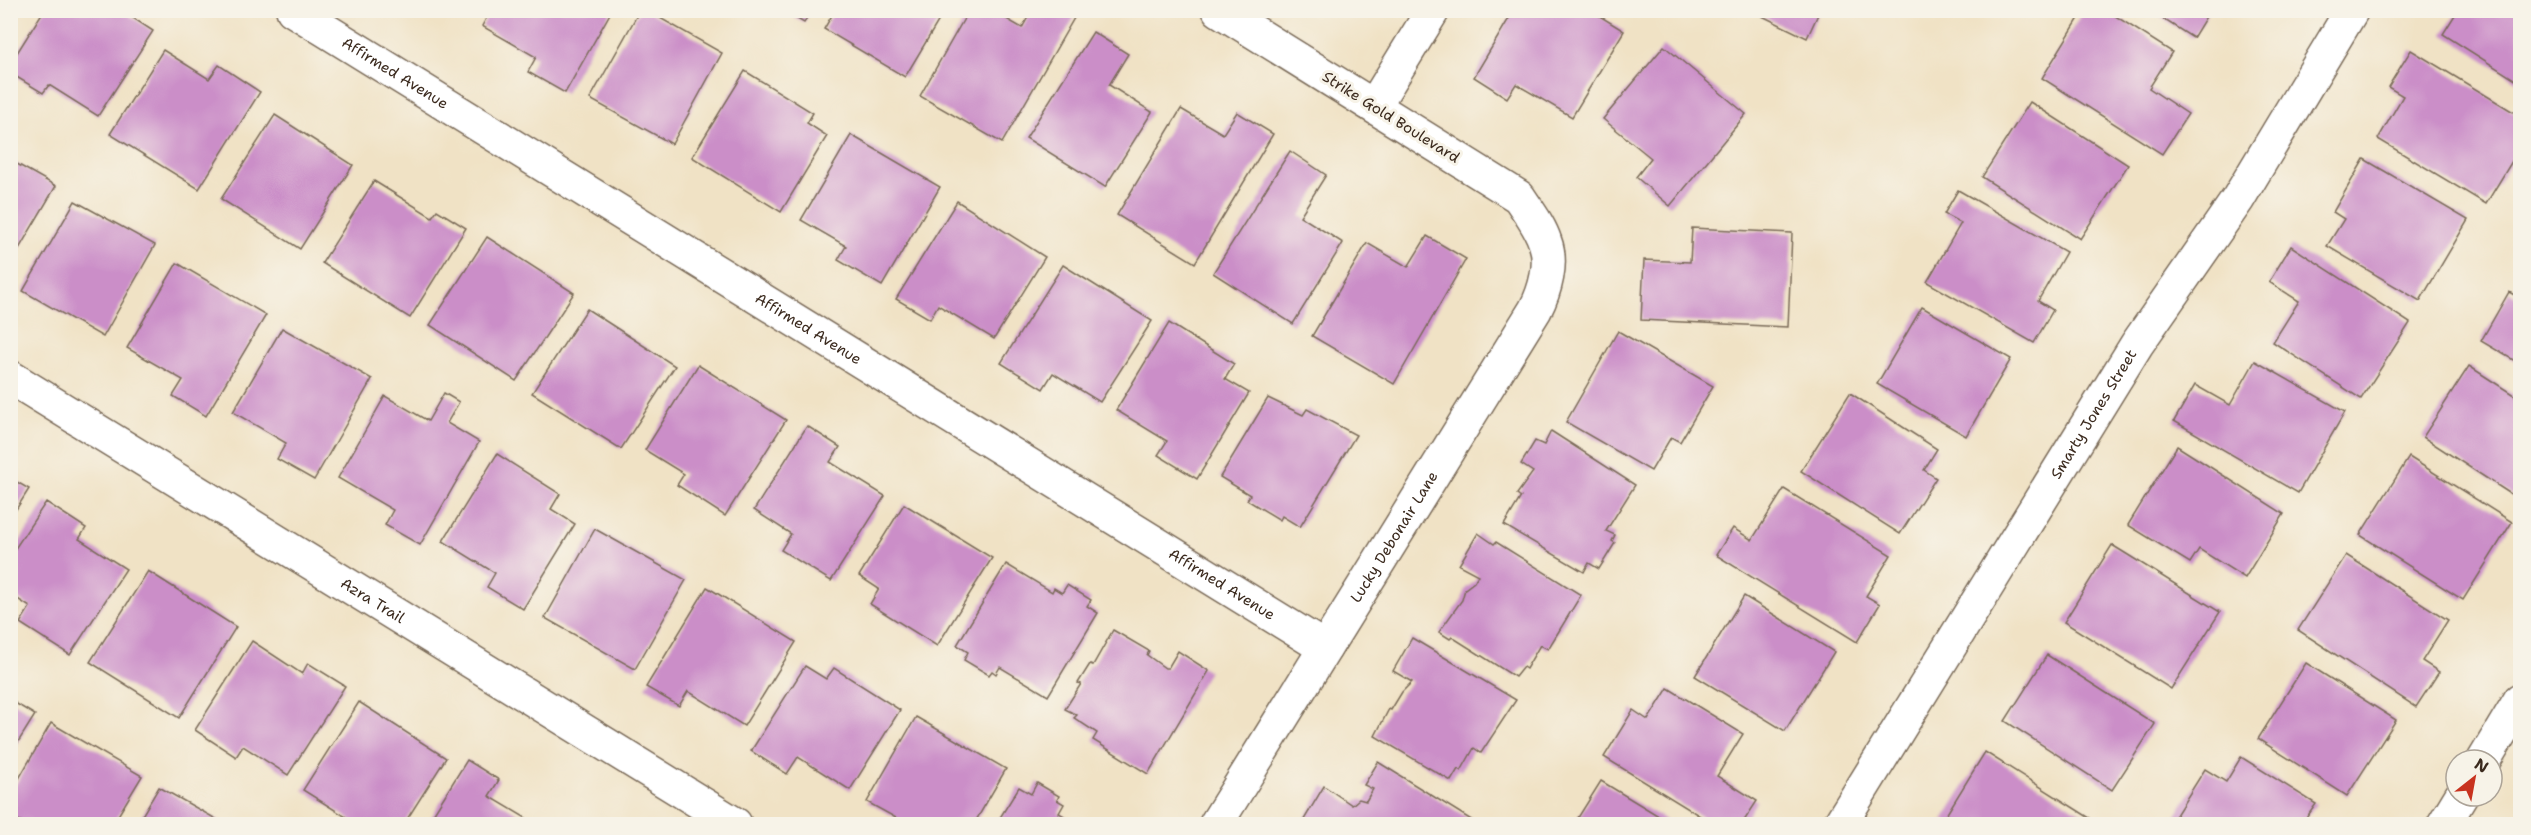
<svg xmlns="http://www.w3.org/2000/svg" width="2531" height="835" font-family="'Shantell Sans',sans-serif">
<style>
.building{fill:#cb8ec8}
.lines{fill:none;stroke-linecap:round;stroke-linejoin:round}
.minor-casing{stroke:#7a6a58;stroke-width:36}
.minor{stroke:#fff;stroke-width:33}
.labels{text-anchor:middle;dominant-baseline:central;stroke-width:6;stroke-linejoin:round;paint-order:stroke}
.street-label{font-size:15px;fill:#3b2a1e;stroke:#f7f3e8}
</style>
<rect width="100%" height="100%" fill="#f7f3e8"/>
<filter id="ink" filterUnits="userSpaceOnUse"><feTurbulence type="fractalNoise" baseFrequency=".0167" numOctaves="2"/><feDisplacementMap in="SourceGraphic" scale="12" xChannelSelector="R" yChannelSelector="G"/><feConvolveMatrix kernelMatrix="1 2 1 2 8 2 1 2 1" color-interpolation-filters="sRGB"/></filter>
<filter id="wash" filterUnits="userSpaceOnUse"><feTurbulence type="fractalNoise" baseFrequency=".008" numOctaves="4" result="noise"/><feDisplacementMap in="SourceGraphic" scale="24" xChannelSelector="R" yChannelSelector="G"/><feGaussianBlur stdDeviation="1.35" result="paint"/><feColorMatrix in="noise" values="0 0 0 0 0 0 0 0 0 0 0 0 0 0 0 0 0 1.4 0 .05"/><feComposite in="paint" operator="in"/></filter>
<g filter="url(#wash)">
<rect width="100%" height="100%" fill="#f0e2c5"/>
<g id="blocks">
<!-- building -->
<g class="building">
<path d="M44,10H121L153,31L98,116L49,85L43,93L10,73V64Z"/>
<path d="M491,10H612L565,93L528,72L536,57L482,26Z"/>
<path d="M640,10H646L722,53L672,144L590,99Z"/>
<path d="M782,10H811L804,23Z"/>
<path d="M835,10H945L905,77L824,29Z"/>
<path d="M969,10H991L1022,28L1032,10H1060L1074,18L1002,143L920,96Z"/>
<path d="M1514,10H1590L1624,31L1572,117L1516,84L1507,98L1474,77Z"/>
<path d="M1750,10H1820L1807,38Z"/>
<path d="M2084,10H2106L2172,52L2149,88L2188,114L2162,154L2042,78Z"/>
<path d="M2149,10H2210L2193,38Z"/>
<path d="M2458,10H2520V83L2443,34Z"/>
<path d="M1093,32L1128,54L1109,85L1152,112L1105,187L1026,138Z"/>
<path d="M1664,46L1746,114L1670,206L1636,177L1651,158L1603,119Z"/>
<path d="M163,50L209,79L219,65L260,92L199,189L110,134Z"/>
<path d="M2411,50L2520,116V148L2486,204L2378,139L2403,96L2388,87Z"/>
<path d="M745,71L813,113L807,123L827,136L781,212L692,157Z"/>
<path d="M2030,102L2128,165L2080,239L1982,177Z"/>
<path d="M1181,109L1223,134L1237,112L1273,134L1195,263L1117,215Z"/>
<path d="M275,115L353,165L300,249L221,199Z"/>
<path d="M851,135L940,187L882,286L838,260L846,246L801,220Z"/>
<path d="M1290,151L1326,175L1300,216L1343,243L1293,324L1213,273Z"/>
<path d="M2364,159L2468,220L2420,301L2327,246L2344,219L2333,212Z"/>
<path d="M10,160L56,186L10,264Z"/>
<path d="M374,181L432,217L437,210L466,228L410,318L322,263Z"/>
<path d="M1958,190L2066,252L2038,301L2053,310L2034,343L1927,282L1961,223L1944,214Z"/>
<path d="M75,201L155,245L103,337L23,291Z"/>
<path d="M957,201L1045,257L994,339L938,305L930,319L896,299Z"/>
<path d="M1692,228L1792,233L1788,327L1641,320L1644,260L1690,262Z"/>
<path d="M1427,236L1466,259L1394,384L1312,336L1367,243L1408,267Z"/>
<path d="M487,237L574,293L516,381L430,325Z"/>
<path d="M2291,246L2410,323L2361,399L2273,342L2299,301L2269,282Z"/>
<path d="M177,263L266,315L206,416L173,396L183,380L127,348Z"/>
<path d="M1063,265L1152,321L1100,402L1053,373L1043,389L1001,363Z"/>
<path d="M2509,292L2520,298V364L2481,341Z"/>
<path d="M1922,307L2011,359L1966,436L1877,384Z"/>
<path d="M587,309L675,366L621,449L532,393Z"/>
<path d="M1169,323L1234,364L1225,379L1249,393L1197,479L1158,455L1167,441L1116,410Z"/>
<path d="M282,328L372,379L314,480L277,459L286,443L233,412Z"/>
<path d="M1618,331L1713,386L1680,442L1671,437L1651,471L1566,422Z"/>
<path d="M2255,361L2345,412L2298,493L2174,421L2195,385L2230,405Z"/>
<path d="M698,365L786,420L725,516L677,485L684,474L645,450Z"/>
<path d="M2469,366L2520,399V500L2423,437Z"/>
<path d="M444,393L459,402L447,423L479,442L420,545L385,525L393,510L338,478L385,396L428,421Z"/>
<path d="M1850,393L1937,449L1924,470L1936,478L1900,534L1801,471Z"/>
<path d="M1268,398L1303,415L1307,409L1356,435L1300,527L1282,516L1280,520L1247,500L1250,495L1220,477Z"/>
<path d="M807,426L840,447L830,462L885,496L831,581L781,550L791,534L754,510Z"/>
<path d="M1551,431L1635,485L1606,531L1615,535L1612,541L1615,543L1599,569L1589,563L1584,572L1504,525L1521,497L1517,494L1533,472L1521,464L1535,441L1544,445Z"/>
<path d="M2177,446L2284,514L2245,578L2199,549L2190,563L2128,525Z"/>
<path d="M497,454L560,494L551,509L575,524L523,609L487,587L495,573L443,541Z"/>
<path d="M2409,457L2512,522L2463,600L2360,535Z"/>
<path d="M10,478L29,489L10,519Z"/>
<path d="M1784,489L1891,555L1866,596L1880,604L1857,642L1716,555L1733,528L1752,540Z"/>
<path d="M46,502L86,528L79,539L126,569L70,655L20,623L30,607L10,594V556Z"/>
<path d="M904,504L992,558L937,646L870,604L879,589L859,576Z"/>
<path d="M595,529L686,580L635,669L545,618Z"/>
<path d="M1478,533L1494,544L1496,542L1581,595L1548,649L1540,645L1526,669L1523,667L1515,677L1452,637L1450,639L1439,632L1462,600L1465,589L1474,582L1478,575L1459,565Z"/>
<path d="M2112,545L2220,612L2171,689L2064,622Z"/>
<path d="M2346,555L2448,620L2422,661L2439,672L2416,707L2298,630Z"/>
<path d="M1006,564L1052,592L1054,588L1062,593L1067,585L1091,600L1087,606L1098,613L1048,696L1000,667L996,674L992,671L989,675L964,660L968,652L957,645Z"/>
<path d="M148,571L236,627L179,718L90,662Z"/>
<path d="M707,587L796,642L744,726L688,691L679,706L646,687Z"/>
<path d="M1744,596L1834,652L1785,731L1695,676Z"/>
<path d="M1113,630L1149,651L1147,655L1165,668H1168L1178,651L1209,671L1148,774L1093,740L1097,733L1074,718L1077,715L1065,709L1081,684L1078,683L1090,664L1093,665Z"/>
<path d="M1412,638L1516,700L1481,753L1474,748L1461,771L1458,769L1451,781L1375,736L1389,709L1391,710L1402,692L1412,682L1393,671Z"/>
<path d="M252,641L302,674L308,663L345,686L288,775L243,746L236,757L195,730Z"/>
<path d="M2047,655L2155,724L2112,790L2005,721Z"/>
<path d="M2306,663L2396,720L2347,796L2258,739Z"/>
<path d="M805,666L826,679L834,668L900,710L850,790L798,757L787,774L751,751Z"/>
<path d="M1668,688L1743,734L1717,776L1757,801L1742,824H1713L1604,757L1633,710L1648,720Z"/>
<path d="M10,700L35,715L10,755Z"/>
<path d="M359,702L446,758L404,824H357L303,790Z"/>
<path d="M916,717L1006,769L974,824H907L867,802Z"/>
<path d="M51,723L142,776L113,824H26L10,816V794Z"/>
<path d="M1985,752L2096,822L2094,824H1951L1943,820Z"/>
<path d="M2241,757L2316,804L2302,824L2171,823L2205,769L2226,782Z"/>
<path d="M467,760L499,780L489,796L536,824H427Z"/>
<path d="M1378,762L1473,821L1471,824L1302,823L1324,786L1352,805L1359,799L1366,801L1373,789L1364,785Z"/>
<path d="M1601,781L1672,824H1574Z"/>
<path d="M1037,783L1059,796L1057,800L1064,804L1059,813L1078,824H996L1019,787L1031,794Z"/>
<path d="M159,787L225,824H137Z"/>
</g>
</g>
</g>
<g filter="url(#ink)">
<use href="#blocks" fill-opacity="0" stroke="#7a6a58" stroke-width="1.5"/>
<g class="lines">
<!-- minor casing -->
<g class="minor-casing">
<g id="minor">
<path id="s1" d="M293,10L1325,648"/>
<path d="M1374,106L1433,10"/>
<path id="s2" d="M10,377L735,824"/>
<path d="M2484,760L2520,700"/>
<path id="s3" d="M1216,824L1535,310C1545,291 1553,263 1545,242C1540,226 1528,211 1519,197L1219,10"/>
<path id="s4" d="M1840,824L2137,344L2238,199L2352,10"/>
<path d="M2444,824L2461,796"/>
</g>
</g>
<!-- minor -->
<use href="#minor" class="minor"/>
</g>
</g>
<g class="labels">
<!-- street labels -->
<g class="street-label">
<text stroke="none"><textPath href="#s1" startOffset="120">Affirmed Avenue</textPath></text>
<text transform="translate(1391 117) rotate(32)">Strike Gold Boulevard</text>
<text stroke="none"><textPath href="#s1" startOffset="606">Affirmed Avenue</textPath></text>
<text stroke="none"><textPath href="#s4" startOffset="482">Smarty Jones Street</textPath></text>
<text stroke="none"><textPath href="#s3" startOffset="338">Lucky Debonair Lane</textPath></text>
<text stroke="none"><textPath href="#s1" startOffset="1092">Affirmed Avenue</textPath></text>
<text stroke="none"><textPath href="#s2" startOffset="426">Azra Trail</textPath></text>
</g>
</g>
<!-- margin -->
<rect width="2531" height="835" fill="none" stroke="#f7f3e8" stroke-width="36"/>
<!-- north arrow -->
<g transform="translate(2474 778) rotate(31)"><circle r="28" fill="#f7f3e8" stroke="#aca397" stroke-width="1.5"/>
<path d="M0-4.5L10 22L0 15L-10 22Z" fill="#c8321e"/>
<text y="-9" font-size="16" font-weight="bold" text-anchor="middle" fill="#3b2a1e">N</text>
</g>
</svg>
